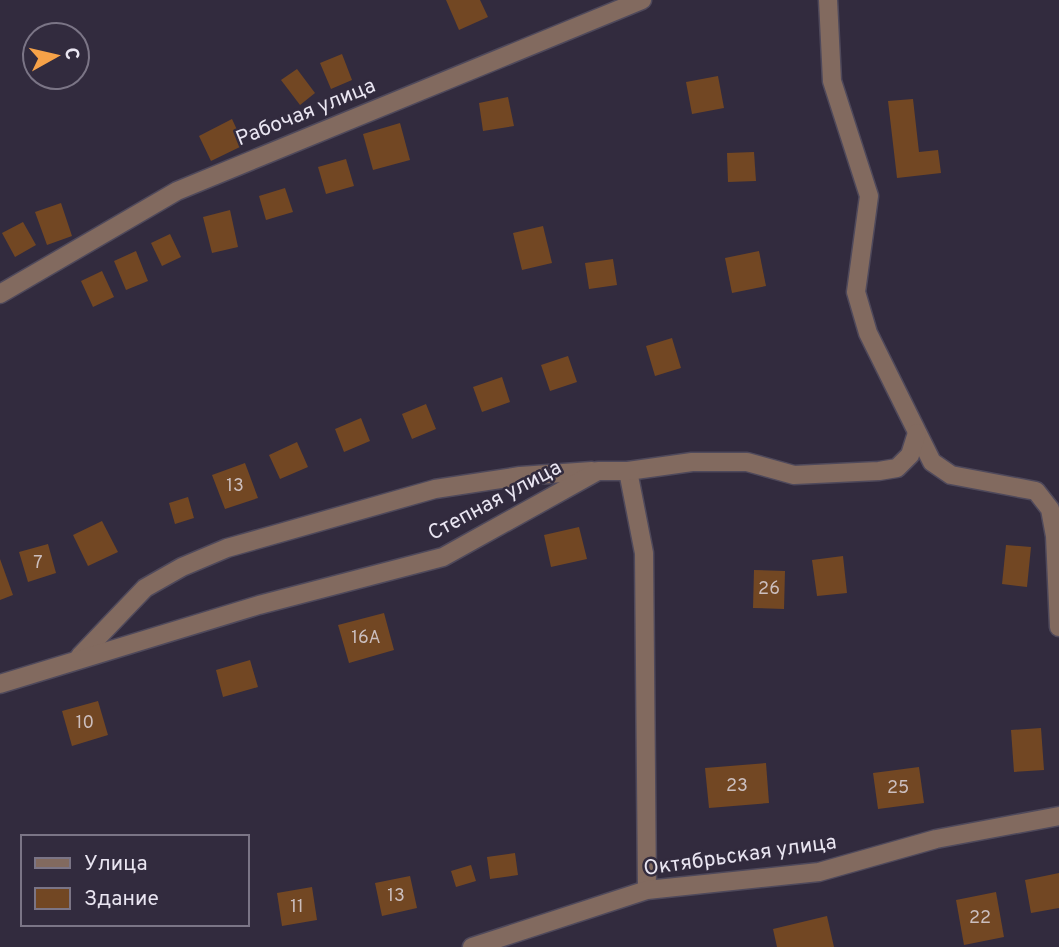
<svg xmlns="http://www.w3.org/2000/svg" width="1059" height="947" font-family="Overpass,sans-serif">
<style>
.building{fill:#724723}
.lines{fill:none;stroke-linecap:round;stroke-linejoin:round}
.minor-casing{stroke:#4f495b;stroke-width:21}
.minor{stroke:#826a5f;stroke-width:18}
.labels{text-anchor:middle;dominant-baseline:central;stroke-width:5;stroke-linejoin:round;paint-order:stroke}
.number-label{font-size:18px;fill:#cbbebe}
.street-label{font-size:21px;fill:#e9e5f1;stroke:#322b3e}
</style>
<rect width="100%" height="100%" fill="#322b3e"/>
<!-- building -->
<g class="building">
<path d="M446,0H480L488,17L459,30Z"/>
<path d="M342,54L352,80L331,89L320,63Z"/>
<path d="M297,69L315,93L300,105L281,80Z"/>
<path d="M718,76L724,108L692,114L686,82Z"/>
<path d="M508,97L514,126L483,131L479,103Z"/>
<path d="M913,99L919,152L938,150L941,173L897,178L888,101Z"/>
<path d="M232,119L244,145L211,161L199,136Z"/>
<path d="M400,123L410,160L373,170L363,134Z"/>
<path d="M754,152L756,181L728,182L727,153Z"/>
<path d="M346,159L354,186L326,194L318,167Z"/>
<path d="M285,188L293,212L266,220L259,196Z"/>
<path d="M61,203L72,236L47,245L35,212Z"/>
<path d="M230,210L238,247L212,253L203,217Z"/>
<path d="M23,222L36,245L15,257L2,233Z"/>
<path d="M543,226L552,263L522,270L513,233Z"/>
<path d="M170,234L181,257L162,266L151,243Z"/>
<path d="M136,251L148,281L126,290L114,261Z"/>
<path d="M759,251L766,286L732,293L725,258Z"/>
<path d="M613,259L617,285L589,289L585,263Z"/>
<path d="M102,271L114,297L93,307L81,281Z"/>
<path d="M672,338L681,368L655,376L646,346Z"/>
<path d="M568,356L577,382L550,391L541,365Z"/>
<path d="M502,377L510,402L482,412L473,387Z"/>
<path d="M426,404L436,429L412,439L402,414Z"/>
<path d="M361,418L370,441L344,452L335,429Z"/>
<path d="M297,442L308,467L280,479L269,455Z"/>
<path d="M245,463L258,498L225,509L212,475Z"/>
<path d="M188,497L194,518L175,524L169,503Z"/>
<path d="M102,521L118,552L88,566L73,535Z"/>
<path d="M579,527L587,559L551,567L544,535Z"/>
<path d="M48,544L56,573L28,582L19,552Z"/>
<path d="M1006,545L1031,547L1027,587L1002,584Z"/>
<path d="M843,556L847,593L817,596L812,560Z"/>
<path d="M0,559L13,595L0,600Z"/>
<path d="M754,570L785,571L784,609L753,608Z"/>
<path d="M384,613L394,650L349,663L338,625Z"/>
<path d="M250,660L258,687L223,697L216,670Z"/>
<path d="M98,701L108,735L72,746L62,711Z"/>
<path d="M1041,728L1044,770L1014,772L1011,730Z"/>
<path d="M766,763L769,803L709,808L705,768Z"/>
<path d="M919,767L924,803L878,809L873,773Z"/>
<path d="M515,853L518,875L490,879L487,857Z"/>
<path d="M471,865L476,881L456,887L451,871Z"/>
<path d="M1059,873V908L1031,913L1025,880Z"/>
<path d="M410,876L417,908L382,916L375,883Z"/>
<path d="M312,887L317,920L282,926L277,893Z"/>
<path d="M996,892L1004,937L964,945L956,900Z"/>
<path d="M827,916L834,947H777L773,929Z"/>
</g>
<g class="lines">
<!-- minor casing -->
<g class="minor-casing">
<g id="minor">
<path d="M828,0L832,81L869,196L856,292L868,333L932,462L951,475L1036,491L1050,509L1055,536L1059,627"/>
<path d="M0,294L177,191L642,0"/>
<path d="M628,471L644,553L647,890"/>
<path d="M80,656L145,588L182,567L227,548L435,489L520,476L592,471"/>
<path d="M0,684L259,605L443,557L598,471H628L692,462H747L794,475L879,471L897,468L910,455L917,433"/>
<path d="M472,947L647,890L819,872L936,839L1059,816"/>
</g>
</g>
<!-- minor -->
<use href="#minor" class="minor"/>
</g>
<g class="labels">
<!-- number labels -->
<g class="number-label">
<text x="235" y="486">13</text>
<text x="38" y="563">7</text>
<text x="769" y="589">26</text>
<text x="366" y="638">16А</text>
<text x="85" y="723">10</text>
<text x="737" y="786">23</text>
<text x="898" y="788">25</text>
<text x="396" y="896">13</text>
<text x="297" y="907">11</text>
<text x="980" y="918">22</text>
</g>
<!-- street labels -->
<g class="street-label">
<text transform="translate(306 113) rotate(-22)">Рабочая улица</text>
<text transform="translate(495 501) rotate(-28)">Степная улица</text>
<text transform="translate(740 856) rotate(-8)">Октябрьская улица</text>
</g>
</g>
<!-- legend -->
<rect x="21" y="835" width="228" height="91" fill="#322b3e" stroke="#7b7586" stroke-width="2"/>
<rect x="35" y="858" width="35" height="10" fill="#826a5f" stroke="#7b7586" stroke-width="2"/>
<text x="84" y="870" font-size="21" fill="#e9e5f1">Улица</text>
<rect x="35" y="888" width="35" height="21" fill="#724723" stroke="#7b7586" stroke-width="2"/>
<text x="84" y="905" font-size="21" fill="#e9e5f1">Здание</text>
<!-- north arrow -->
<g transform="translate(56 56) rotate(82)"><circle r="33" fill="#322b3e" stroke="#7b7586" stroke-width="2"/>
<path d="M0-5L12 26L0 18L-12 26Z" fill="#f6a248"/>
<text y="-10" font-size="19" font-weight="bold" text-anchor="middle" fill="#e9e5f1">С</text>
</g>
</svg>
